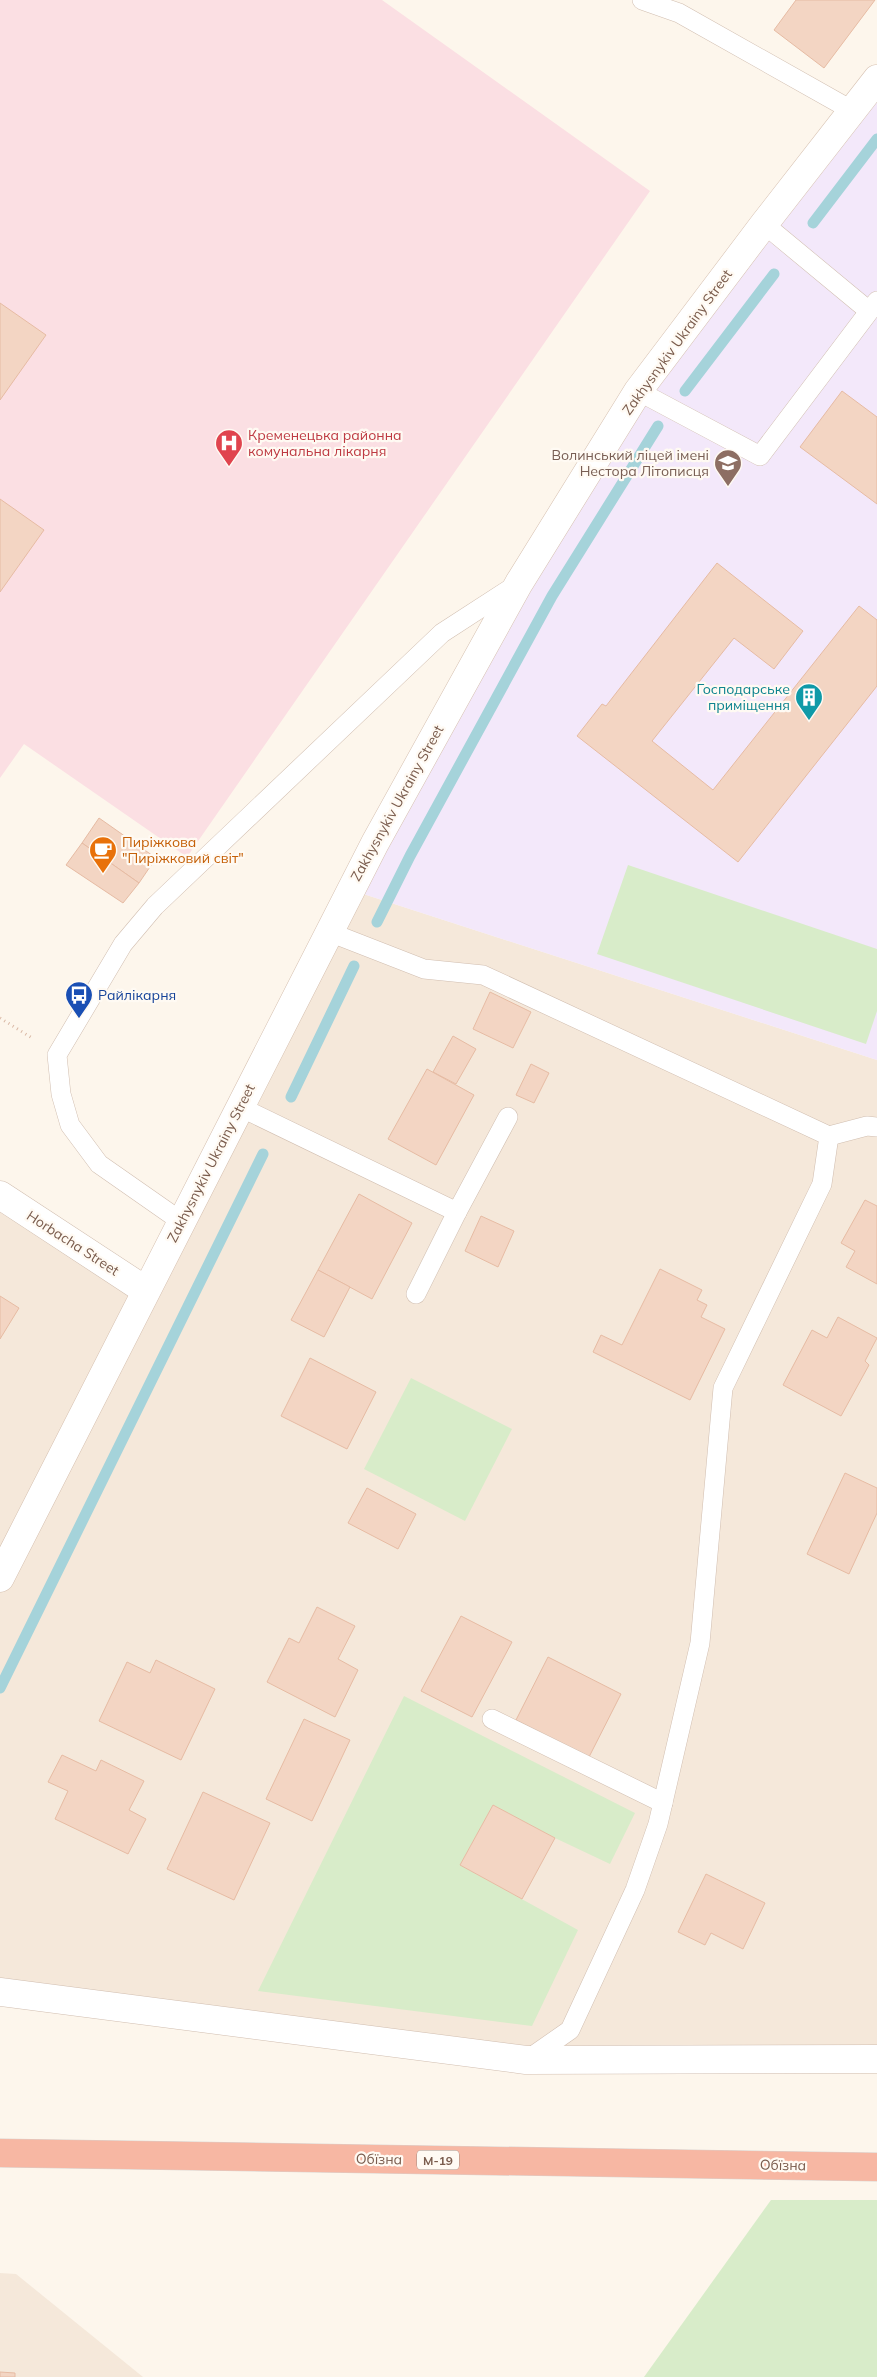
<svg xmlns="http://www.w3.org/2000/svg" width="877" height="2377" font-family="Mulish,sans-serif">
<style>
.residential{fill:#f5e8da}
.education{fill:#f3e8fa}
.medical{fill:#fbdfe3}
.green{fill:#d8ecc9}
.lines{fill:none;stroke-linecap:round;stroke-linejoin:round}
.stream{stroke:#a5d3da;stroke-width:11}
.building{fill:#f3d5c3;stroke:#e6bba3}
.lane-casing{stroke:#d1beb0;stroke-width:20}
.street-casing{stroke:#d1beb0;stroke-width:29}
.secondary-casing{stroke:#d6c0b0;stroke-width:29}
.highway-casing{stroke:#dad1cd;stroke-width:29}
.path{stroke:#d9b8a5;stroke-width:3;stroke-dasharray:1 4;stroke-linecap:butt}
.lane{stroke:#fff;stroke-width:19}
.street{stroke:#fff;stroke-width:28}
.secondary{stroke:#fff;stroke-width:28}
.highway{stroke:#f7b7a3;stroke-width:28}
.labels{text-anchor:middle;dominant-baseline:central;stroke-width:4.5;stroke-linejoin:round;paint-order:stroke}
.shield{fill:#fffaf3;stroke:#a28b7f;stroke-width:1}
.shield-label{font-size:12px;font-weight:bold;fill:#7a5c4d}
.street-label{font-size:14px;fill:#7a5c4d;stroke:#fffaf3}
.health-label{font-size:14px;fill:#be3a42;stroke:#fffaf3;text-anchor:start}
.education-label{font-size:14px;fill:#785e54;stroke:#fffaf3;text-anchor:end}
.culture-label{font-size:14px;fill:#0d838f;stroke:#fffaf3;text-anchor:end}
.food-label{font-size:14px;fill:#c56008;stroke:#fffaf3;text-anchor:start}
.transit-label{font-size:14px;fill:#164399;stroke:#fffaf3;text-anchor:start}
</style>
<rect width="100%" height="100%" fill="#fdf6ec"/>
<!-- residential -->
<g class="residential">
<path d="M351,890L877,1060V2059L619,2061L0,1992V1195L145,1290Z"/>
<path d="M0,2273L16,2274L143,2377H0Z"/>
</g>
<!-- education -->
<path class="education" d="M877,79V1060L351,890L519,583Z"/>
<!-- medical -->
<path class="medical" d="M0,0H382L650,191L187,857L24,744L0,778Z"/>
<!-- green -->
<g class="green">
<path d="M628,865L877,949V1011L866,1044L597,954Z"/>
<path d="M411,1378L512,1429L465,1521L364,1469Z"/>
<path d="M404,1696L635,1813L610,1864L555,1838L493,1805L460,1865L578,1930L532,2026L258,1991Z"/>
<path d="M771,2200H877V2377H644Z"/>
</g>
<g class="lines">
<!-- stream -->
<g class="stream">
<path d="M813,223L877,139"/>
<path d="M685,391L774,274"/>
<path d="M377,922L410,856L552,596L658,426"/>
<path d="M291,1097L354,966"/>
<path d="M0,1688L263,1154"/>
</g>
</g>
<!-- building -->
<g class="building">
<path d="M796,0H875L824,68L774,30Z"/>
<path d="M0,303L46,335L0,400Z"/>
<path d="M842,391L877,417V504L800,447Z"/>
<path d="M0,499L44,530L0,592Z"/>
<path d="M717,563L803,631L774,669L734,638L652,741L713,790L859,606L877,620V686L738,862L577,736L602,704L606,706Z"/>
<path d="M99,818L156,858L139,883L82,843Z"/>
<path d="M82,843L139,883L123,903L66,865Z"/>
<path d="M490,992L531,1012L513,1048L473,1029Z"/>
<path d="M453,1036L476,1049L456,1084L433,1072Z"/>
<path d="M531,1064L549,1073L534,1103L516,1095Z"/>
<path d="M427,1069L474,1095L436,1165L388,1139Z"/>
<path d="M359,1194L412,1223L372,1299L318,1270Z"/>
<path d="M865,1200L877,1206V1284L846,1267L855,1251L841,1243Z"/>
<path d="M481,1216L514,1231L498,1267L465,1251Z"/>
<path d="M660,1269L702,1290L697,1300L707,1305L701,1317L725,1329L690,1400L593,1352L601,1335L622,1345Z"/>
<path d="M318,1270L350,1287L324,1337L291,1320Z"/>
<path d="M0,1296L19,1308L0,1339Z"/>
<path d="M838,1317L877,1338L865,1361L869,1365L841,1416L783,1385L812,1330L827,1338Z"/>
<path d="M310,1358L376,1392L347,1449L281,1416Z"/>
<path d="M845,1473L877,1488V1513L849,1574L807,1554Z"/>
<path d="M367,1488L416,1514L398,1549L348,1523Z"/>
<path d="M317,1607L355,1626L338,1659L358,1670L335,1717L267,1682L289,1638L299,1643Z"/>
<path d="M461,1616L512,1642L472,1717L421,1691Z"/>
<path d="M548,1657L621,1694L589,1757L516,1720Z"/>
<path d="M156,1660L215,1689L181,1760L99,1721L127,1662L150,1673Z"/>
<path d="M304,1719L350,1740L312,1821L266,1799Z"/>
<path d="M62,1755L96,1771L101,1760L144,1781L129,1810L146,1819L128,1854L55,1819L68,1791L48,1782Z"/>
<path d="M203,1792L270,1823L234,1900L167,1869Z"/>
<path d="M493,1805L555,1838L522,1899L460,1865Z"/>
<path d="M706,1874L765,1903L743,1949L711,1933L705,1945L678,1932Z"/>
<path d="M0,2372L15,2373V2377H0Z"/>
</g>
<g class="lines">
<!-- lane casing -->
<g class="lane-casing">
<g id="lane">
<path d="M642,0L679,13L853,111"/>
<path d="M764,224L869,311"/>
<path d="M638,391L760,456L877,301"/>
<path d="M329,932L424,969L483,975L829,1136L822,1184L723,1388L700,1643L658,1824L635,1890L570,2030L527,2060"/>
<path d="M240,1107L457,1212L508,1117"/>
<path d="M829,1136L867,1126L877,1127"/>
<path d="M182,1222L99,1164L70,1125L61,1094L57,1055L123,944L155,906L442,633L516,585"/>
<path d="M416,1294L457,1212"/>
<path d="M492,1719L663,1803"/>
</g>
</g>
<!-- street casing -->
<g class="street-casing">
<g id="street">
<path d="M0,1195L145,1290"/>
<path d="M0,1992L526,2060L877,2059"/>
</g>
</g>
<!-- secondary casing -->
<g class="secondary-casing">
<path id="secondary" d="M0,1578L375,843L519,583L638,391L764,224L877,79"/>
</g>
<!-- highway casing -->
<g class="highway-casing">
<path id="highway" d="M0,2153L877,2167"/>
</g>
<!-- path -->
<path class="path" d="M0,1018L32,1038"/>
<!-- lane -->
<use href="#lane" class="lane"/>
<!-- street -->
<use href="#street" class="street"/>
<!-- secondary -->
<use href="#secondary" class="secondary"/>
<!-- highway -->
<use href="#highway" class="highway"/>
</g>
<!-- icons -->
<defs>
<g id="hospital-pin" transform="scale(1.4375)"><path d="M0 17L-7.5 6A9.5 9.5 0 1 1 7.5 6Z" fill="#e0444e" stroke="#fffaf3"/><path d="M-5-5h3v3.5h4V-5h3V5h-3V1.5h-4V5h-3Z" fill="#fff"/></g>
<g id="school-pin" transform="scale(1.4375)"><path d="M0 17L-7.5 6A9.5 9.5 0 1 1 7.5 6Z" fill="#8d6e63" stroke="#fffaf3"/><path d="M0-5L7-2L0 1L-7-2ZM-4 1L0 2.5L4 1V4Q0 6-4 4Z" fill="#fff"/></g>
<g id="building-pin" transform="scale(1.4375)"><path d="M0 17L-7.5 6A9.5 9.5 0 1 1 7.5 6Z" fill="#0f9aa8" stroke="#fffaf3"/><path d="M-4-6H4V6H1V3H-1V6H-4ZM-2.5-4.3h1.7v1.8h-1.7ZM.8-4.3h1.7v1.8H.8ZM-2.5-1h1.7V.8h-1.7ZM.8-1h1.7V.8H.8Z" fill="#fff"/></g>
<g id="cafe-pin" transform="scale(1.4375)"><path d="M0 17L-7.5 6A9.5 9.5 0 1 1 7.5 6Z" fill="#e8710a" stroke="#fffaf3"/><path d="M-5.5-4.5H6V0H3Q3 3.5 0 3.5H-2.5Q-5.5 3.5-5.5 0ZM3-3.2v2h1.7v-2ZM-6 4.5H4V6H-6Z" fill="#fff"/></g>
<g id="bus-pin" transform="scale(1.4375)"><path d="M0 17L-7.5 6A9.5 9.5 0 1 1 7.5 6Z" fill="#1a4fb4" stroke="#fffaf3"/><path d="M-5-6H5V4H4V6H2V4H-2V6H-4V4H-5ZM-3.5-4V0h7V-4ZM-3.5 1.2v1.5H-2V1.2ZM2 1.2v1.5H3.5V1.2Z" fill="#fff"/></g>
</defs>
<g fill-rule="evenodd">
<use href="#hospital-pin" x="229" y="443"/>
<use href="#school-pin" x="728" y="463"/>
<use href="#building-pin" x="809" y="697"/>
<use href="#cafe-pin" x="103" y="850"/>
<use href="#bus-pin" x="79" y="995"/>
</g>
<g class="labels">
<!-- shield labels -->
<rect class="shield" x="417" y="2150.5" width="42" height="19" rx="4"/>
<g class="shield-label">
<text x="438" y="2160">М-19</text>
</g>
<!-- street labels -->
<g class="street-label">
<text transform="translate(677 342) rotate(-54)">Zakhysnykiv Ukrainy Street</text>
<text transform="translate(397 803) rotate(-61)">Zakhysnykiv Ukrainy Street</text>
<text transform="translate(211 1163) rotate(-63)">Zakhysnykiv Ukrainy Street</text>
<text transform="translate(73 1243) rotate(33)">Horbacha Street</text>
<text transform="translate(379 2159) rotate(1)">Обїзна</text>
<text transform="translate(783 2165) rotate(1)">Обїзна</text>
</g>
<!-- health labels -->
<g class="health-label">
<text x="248" y="435">Кременецька районна<tspan x="248" dy="16">комунальна лікарня</tspan></text>
</g>
<!-- education labels -->
<g class="education-label">
<text x="709" y="455">Волинський ліцей імені<tspan x="709" dy="16">Нестора Літописця</tspan></text>
</g>
<!-- culture labels -->
<g class="culture-label">
<text x="790" y="689">Господарське<tspan x="790" dy="16">приміщення</tspan></text>
</g>
<!-- food labels -->
<g class="food-label">
<text x="122" y="842">Пиріжкова<tspan x="122" dy="16">"Пиріжковий світ"</tspan></text>
</g>
<!-- transit labels -->
<g class="transit-label">
<text x="98" y="995">Райлікарня</text>
</g>
</g>
</svg>
